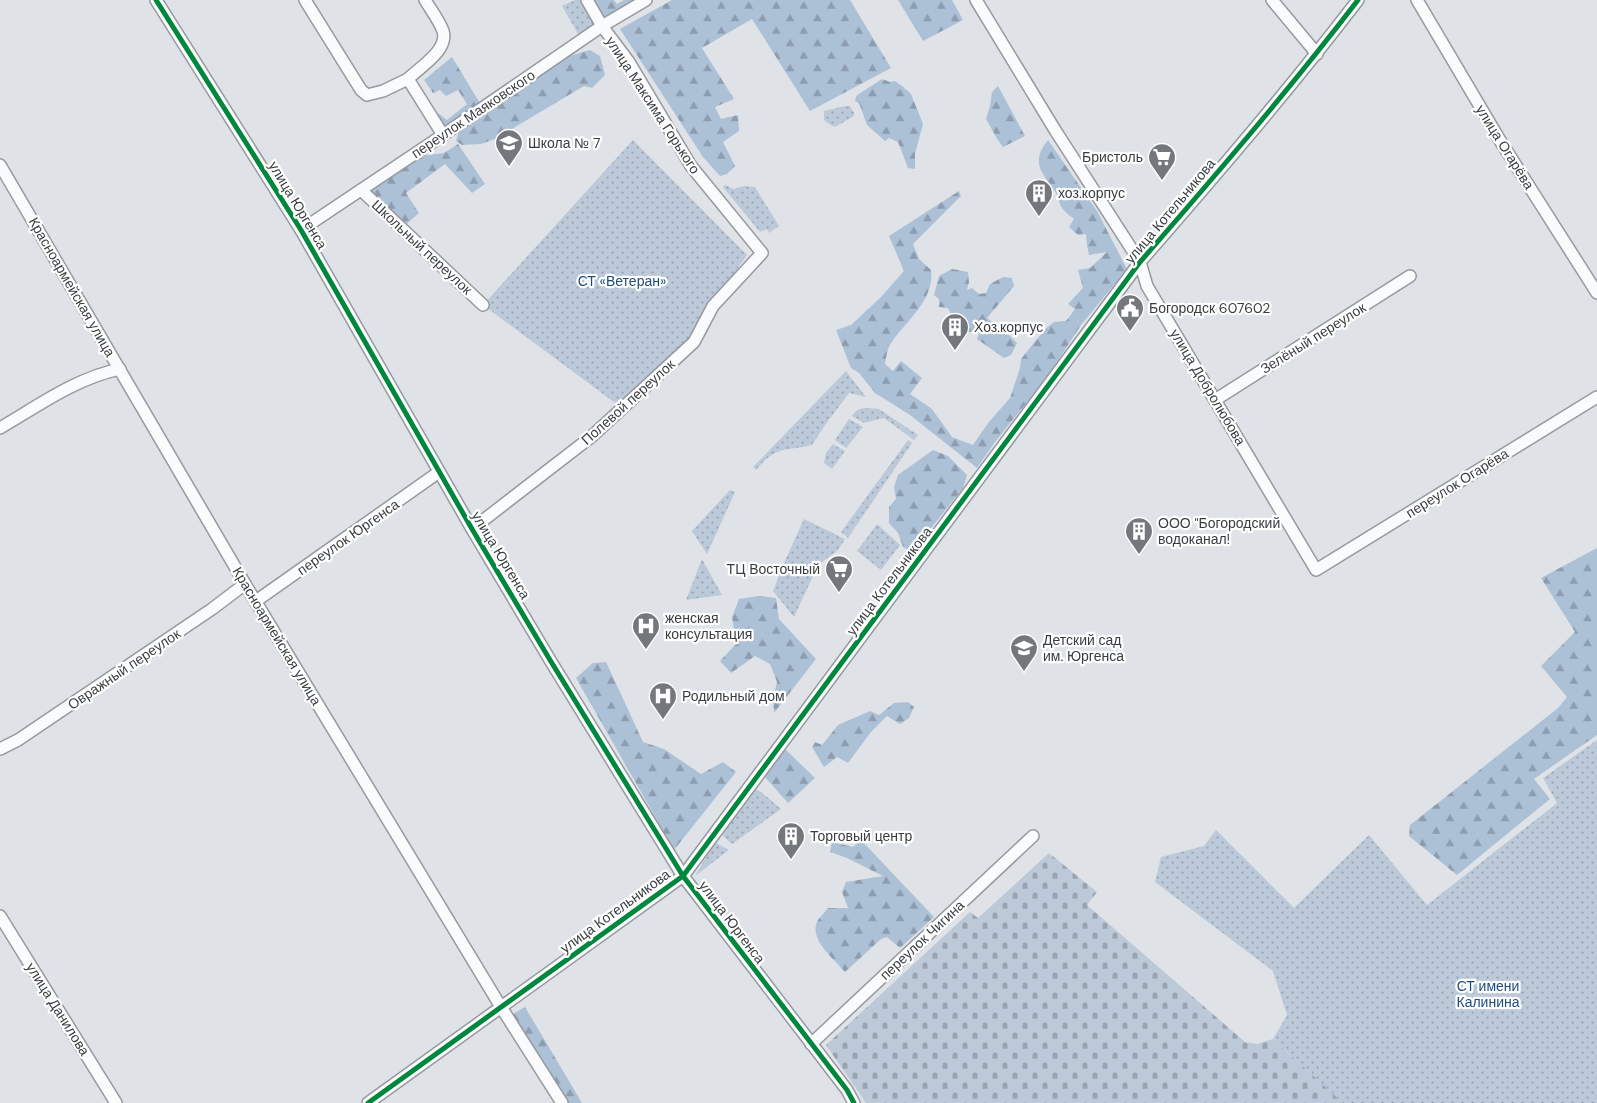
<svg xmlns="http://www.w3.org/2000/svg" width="1597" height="1103" font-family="'DM Sans',sans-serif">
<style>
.grass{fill:url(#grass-dots)}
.forest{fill:url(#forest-firs)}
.cemetery{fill:url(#cemetery-stones)}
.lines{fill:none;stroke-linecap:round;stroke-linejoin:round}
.minor-casing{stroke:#96999d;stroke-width:14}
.minor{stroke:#fafbfc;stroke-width:11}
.cycleway-casing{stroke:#fff;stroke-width:8}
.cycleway{stroke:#00873e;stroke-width:5}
.labels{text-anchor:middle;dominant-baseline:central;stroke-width:4.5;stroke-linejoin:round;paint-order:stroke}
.street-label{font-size:14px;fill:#3a3d40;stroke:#fff}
.poi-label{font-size:14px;fill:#3a3d40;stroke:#fff;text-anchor:start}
.park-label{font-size:14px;fill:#1e4c7c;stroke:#fff}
</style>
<defs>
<pattern id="grass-dots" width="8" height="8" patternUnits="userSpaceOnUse" patternTransform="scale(1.25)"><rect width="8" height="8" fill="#bcc9d9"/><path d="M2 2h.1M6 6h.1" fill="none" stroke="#9aa4b1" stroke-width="1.8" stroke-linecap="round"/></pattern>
<pattern id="forest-firs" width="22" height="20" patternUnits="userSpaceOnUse" patternTransform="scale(1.25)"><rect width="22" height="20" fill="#acc0d6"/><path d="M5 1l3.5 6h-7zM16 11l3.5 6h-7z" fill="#8d9daf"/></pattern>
<pattern id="cemetery-stones" width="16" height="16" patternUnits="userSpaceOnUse" patternTransform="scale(1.25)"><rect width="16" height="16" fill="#bcc9d9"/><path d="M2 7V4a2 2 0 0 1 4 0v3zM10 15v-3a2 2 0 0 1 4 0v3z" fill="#9aa4b1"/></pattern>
</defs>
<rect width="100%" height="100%" fill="#dfe3e8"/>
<!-- grass -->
<g class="grass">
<path d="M575,0H583L597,25L581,39L562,6Z"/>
<path d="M845,106H850L854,113V116L835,127L829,124L824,120V111Z"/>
<path d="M633,140L747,255L687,340L618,405L483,305Z"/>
<path d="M725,185L734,189L744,186L755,187L779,226L769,233L767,229L760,232L723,187Z"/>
<path d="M846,371L866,397L849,393L825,425L812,445C783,452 777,445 756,470L753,467Z"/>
<path d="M868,408L879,409L918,435L914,440L884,418L864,423L852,416C856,409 861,408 868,408Z"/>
<path d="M849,419L863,427L846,448L835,440Z"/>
<path d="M908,440L912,443L848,538L841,532Z"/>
<path d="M833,444L845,451L832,469L824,463L826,453Z"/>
<path d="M730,490L735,492L707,554L692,531Z"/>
<path d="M804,519L845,539L838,550L818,565L794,617L773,591L784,563Z"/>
<path d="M877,524L900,545L881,570L857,551Z"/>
<path d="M702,559L722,595L686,600Z"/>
<path d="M1597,740V1103H1343L1273,1039L1287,1015L1273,971L1155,882L1161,857L1204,846L1216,830L1294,908L1369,835L1427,905L1557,803L1543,778Z"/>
<path d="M755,789L761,792L781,809L732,844L722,835Z"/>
<path d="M715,842L729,850L695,876Z"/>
</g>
<!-- forest -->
<g class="forest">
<path d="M595,0H614L617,4L624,0H644L607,18H600L592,3L595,2Z"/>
<path d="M672,0H850L891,68L810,111L752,19L702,48L734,99L715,107L721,119L738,115L739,131L723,142L735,166L727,174L720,176L703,157L620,29Z"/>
<path d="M898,0H952L963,20L923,41Z"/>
<path d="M590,50L600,56L605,75L592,88L584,86L495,139L481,144L462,145L456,141L460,127L562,58Z"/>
<path d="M452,57L481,105L446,130L432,112L435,111L447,120L467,104L458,90L446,96L440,90L433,93L424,80Z"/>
<path d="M882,79L890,82L895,81L902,86L911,94L923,124L915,154V169L908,168L898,142L889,138L885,141L867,125L859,103L855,101L856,96Z"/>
<path d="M998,86L1025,136L1003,147C995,138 992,128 986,119L990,106L992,92Z"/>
<path d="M1048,140L1097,211L1127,269L1081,325L1048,376L995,442L977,468L910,415L875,393L859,373L851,368L836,330L851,325L881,297L904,271L889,236L959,191L961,196L913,244L919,259L931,270C935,301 905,321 890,345C887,350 886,358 885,364L893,371L901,361L922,378L910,394L932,409L952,437L973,445L988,423L1010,398L1020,368L1021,359L1045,329L1054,322L1066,321L1075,309L1068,304L1083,288L1078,270L1090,268L1107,252L1089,255L1087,245L1086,234L1078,235L1069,227L1074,219C1070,216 1065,212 1062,208C1059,204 1059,198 1056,193C1043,172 1029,164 1048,140Z"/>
<path d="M458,144L485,184L472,193L445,164L406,193L419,213L404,226L370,194L372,188L419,156L444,153Z"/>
<path d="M952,269L968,272L969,282L967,290L972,288L979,294L986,293L990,284L1003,277L1012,278L1014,286L987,318L998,327L997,332L1009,335L1017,343L1011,355L1004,358L977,339L979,334L976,331L968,332L953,319L948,308L939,307V299L934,295L939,276Z"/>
<path d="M933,450L948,456L967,475L963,488L912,552L903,547L898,533L889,523V507L896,499L894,487L898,475Z"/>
<path d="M1597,548V735L1534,779L1550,799L1457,875L1409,836L1410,825L1558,708L1567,697L1541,666L1575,632L1541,578Z"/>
<path d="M759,596L776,598L779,619L816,659L774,713L773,698L777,682L770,664L755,656L731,673L720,661L736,644L732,617L739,599Z"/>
<path d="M606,662L643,742L664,749L701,774L723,762L736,772L674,850L576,678L593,663Z"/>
<path d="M908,702L914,707L909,718L900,724L887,716L871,732L848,763L837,757L824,767L812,747L815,742L822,745L838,725L870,711L879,715L894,703Z"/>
<path d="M784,748L815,778L788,803L765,777Z"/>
<path d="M861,840L934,917L900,948L887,937L881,939L845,972C835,960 807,938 818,920C821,916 825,912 828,908H848L842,892L846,882L883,876L847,858L830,852L832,842L853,847Z"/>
<path d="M525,1007L582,1103H563L509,1016Z"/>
</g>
<!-- cemetery -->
<path class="cemetery" d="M1049,853L1097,892L1087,905L1245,1042L1257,1044L1273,1039L1343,1103H866L826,1045L970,912L978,918Z"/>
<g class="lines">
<!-- minor casing -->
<g class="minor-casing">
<g id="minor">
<path d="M156,0L301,230L472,529L550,660L683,876L847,1090L854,1103"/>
<path d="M305,0L361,90L367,95L383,91L408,79"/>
<path d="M425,0C431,10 439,20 443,31C449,50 420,67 408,79L443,135"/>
<path d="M976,0L1055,130L1140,262L1147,286L1316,570L1597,397"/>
<path d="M1272,0L1317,54"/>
<path d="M1417,0L1501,142L1597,293"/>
<path d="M0,165L245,584L501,1007L562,1103"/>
<path d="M361,190L483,305"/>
<path d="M301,230L443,135L602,26L646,0"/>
<path d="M1215,400L1410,276"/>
<path d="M0,428C38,406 76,378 120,369"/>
<path d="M472,529L591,437L694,342L713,306L762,253L691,166L629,62L602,26L587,0"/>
<path d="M256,601L439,472"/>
<path d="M0,749L18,740L212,609L245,584"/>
<path d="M0,916L116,1103"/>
<path d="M811,1044L1033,836"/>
<path d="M368,1103L683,876L1140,262C1215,176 1289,90 1358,0"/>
</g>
</g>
<!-- minor -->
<use href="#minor" class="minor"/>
<!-- cycleway casing -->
<g class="cycleway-casing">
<g id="cycleway">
<path d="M156,0L301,230L472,529L550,660L683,876L847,1090L854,1103"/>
<path d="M368,1103L683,876L1140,262C1215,176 1289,90 1358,0"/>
</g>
</g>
<!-- cycleway -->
<use href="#cycleway" class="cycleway"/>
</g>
<!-- icons -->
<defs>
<g id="school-pin" transform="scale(1.4375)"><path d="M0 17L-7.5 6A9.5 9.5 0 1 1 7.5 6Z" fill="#74777b" stroke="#fff"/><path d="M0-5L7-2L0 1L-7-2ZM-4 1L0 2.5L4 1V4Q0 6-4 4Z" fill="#fff"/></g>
<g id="supermarket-pin" transform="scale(1.4375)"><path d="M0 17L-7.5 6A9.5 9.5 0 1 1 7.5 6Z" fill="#74777b" stroke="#fff"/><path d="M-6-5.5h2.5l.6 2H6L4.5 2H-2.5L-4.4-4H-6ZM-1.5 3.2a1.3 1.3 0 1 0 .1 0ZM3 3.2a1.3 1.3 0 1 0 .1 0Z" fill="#fff"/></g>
<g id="building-pin" transform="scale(1.4375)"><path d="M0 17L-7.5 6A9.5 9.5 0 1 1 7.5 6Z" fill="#74777b" stroke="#fff"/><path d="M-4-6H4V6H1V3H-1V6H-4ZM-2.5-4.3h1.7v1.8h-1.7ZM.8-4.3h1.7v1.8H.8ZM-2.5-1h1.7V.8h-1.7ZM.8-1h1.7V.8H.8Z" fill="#fff"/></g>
<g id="civic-pin" transform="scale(1.4375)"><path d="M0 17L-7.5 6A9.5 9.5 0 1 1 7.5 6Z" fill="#74777b" stroke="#fff"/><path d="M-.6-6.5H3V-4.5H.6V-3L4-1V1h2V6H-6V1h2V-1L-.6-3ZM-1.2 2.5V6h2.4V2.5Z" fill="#fff"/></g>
<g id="hospital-pin" transform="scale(1.4375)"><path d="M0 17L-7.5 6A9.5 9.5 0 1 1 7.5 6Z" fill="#74777b" stroke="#fff"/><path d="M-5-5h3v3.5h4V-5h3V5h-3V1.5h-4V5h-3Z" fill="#fff"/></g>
</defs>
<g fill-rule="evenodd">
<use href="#school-pin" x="509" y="143"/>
<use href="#supermarket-pin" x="1162" y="157"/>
<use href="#building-pin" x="1039" y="193"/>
<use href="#civic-pin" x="1130" y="308"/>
<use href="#building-pin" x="955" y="327"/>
<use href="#building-pin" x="1139" y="531"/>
<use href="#supermarket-pin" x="839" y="569"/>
<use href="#hospital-pin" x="646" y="626"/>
<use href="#school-pin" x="1024" y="648"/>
<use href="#hospital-pin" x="663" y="696"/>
<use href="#building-pin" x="791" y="836"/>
</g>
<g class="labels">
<!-- street labels -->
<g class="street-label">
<text transform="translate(653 105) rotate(57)">улица Максима Горького</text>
<text transform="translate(473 114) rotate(-34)">переулок Маяковского</text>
<text transform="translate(1505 147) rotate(58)">улица Огарёва</text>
<text transform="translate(298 205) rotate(59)">улица Юргенса</text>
<text transform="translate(1170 211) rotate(-50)">улица Котельникова</text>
<text transform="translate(422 247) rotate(43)">Школьный переулок</text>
<text transform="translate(72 287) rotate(60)">Красноармейская улица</text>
<text transform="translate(1313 338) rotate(-32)">Зелёный переулок</text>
<text transform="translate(1208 387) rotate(59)">улица Добролюбова</text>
<text transform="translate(628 402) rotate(-42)">Полевой переулок</text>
<text transform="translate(1457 483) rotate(-32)">переулок Огарёва</text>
<text transform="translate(348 537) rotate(-35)">переулок Юргенса</text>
<text transform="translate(501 555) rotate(59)">улица Юргенса</text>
<text transform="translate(889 581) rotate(-53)">улица Котельникова</text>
<text transform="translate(277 636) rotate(59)">Красноармейская улица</text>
<text transform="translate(124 669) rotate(-34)">Овражный переулок</text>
<text transform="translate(615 911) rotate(-36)">улица Котельникова</text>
<text transform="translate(732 922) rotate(53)">улица Юргенса</text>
<text transform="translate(922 940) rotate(-43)">переулок Чигина</text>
<text transform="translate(58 1009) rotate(58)">улица Данилова</text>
</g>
<!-- poi labels -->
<g class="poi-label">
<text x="528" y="143">Школа № 7</text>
<text x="1143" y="157" text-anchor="end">Бристоль</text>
<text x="1058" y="193">хоз.корпус</text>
<text x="1149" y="308">Богородск 607602</text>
<text x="974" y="327">Хоз.корпус</text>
<text x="1158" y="523">ООО "Богородский<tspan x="1158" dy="16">водоканал!</tspan></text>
<text x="820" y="569" text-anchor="end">ТЦ Восточный</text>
<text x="665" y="618">женская<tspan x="665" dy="16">консультация</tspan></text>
<text x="1043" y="640">Детский сад<tspan x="1043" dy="16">им. Юргенса</tspan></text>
<text x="682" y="696">Родильный дом</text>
<text x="810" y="836">Торговый центр</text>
</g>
<!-- park labels -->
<g class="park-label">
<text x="622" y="281">СТ «Ветеран»</text>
<text x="1488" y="986">СТ имени<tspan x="1488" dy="16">Калинина</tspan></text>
</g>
</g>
</svg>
